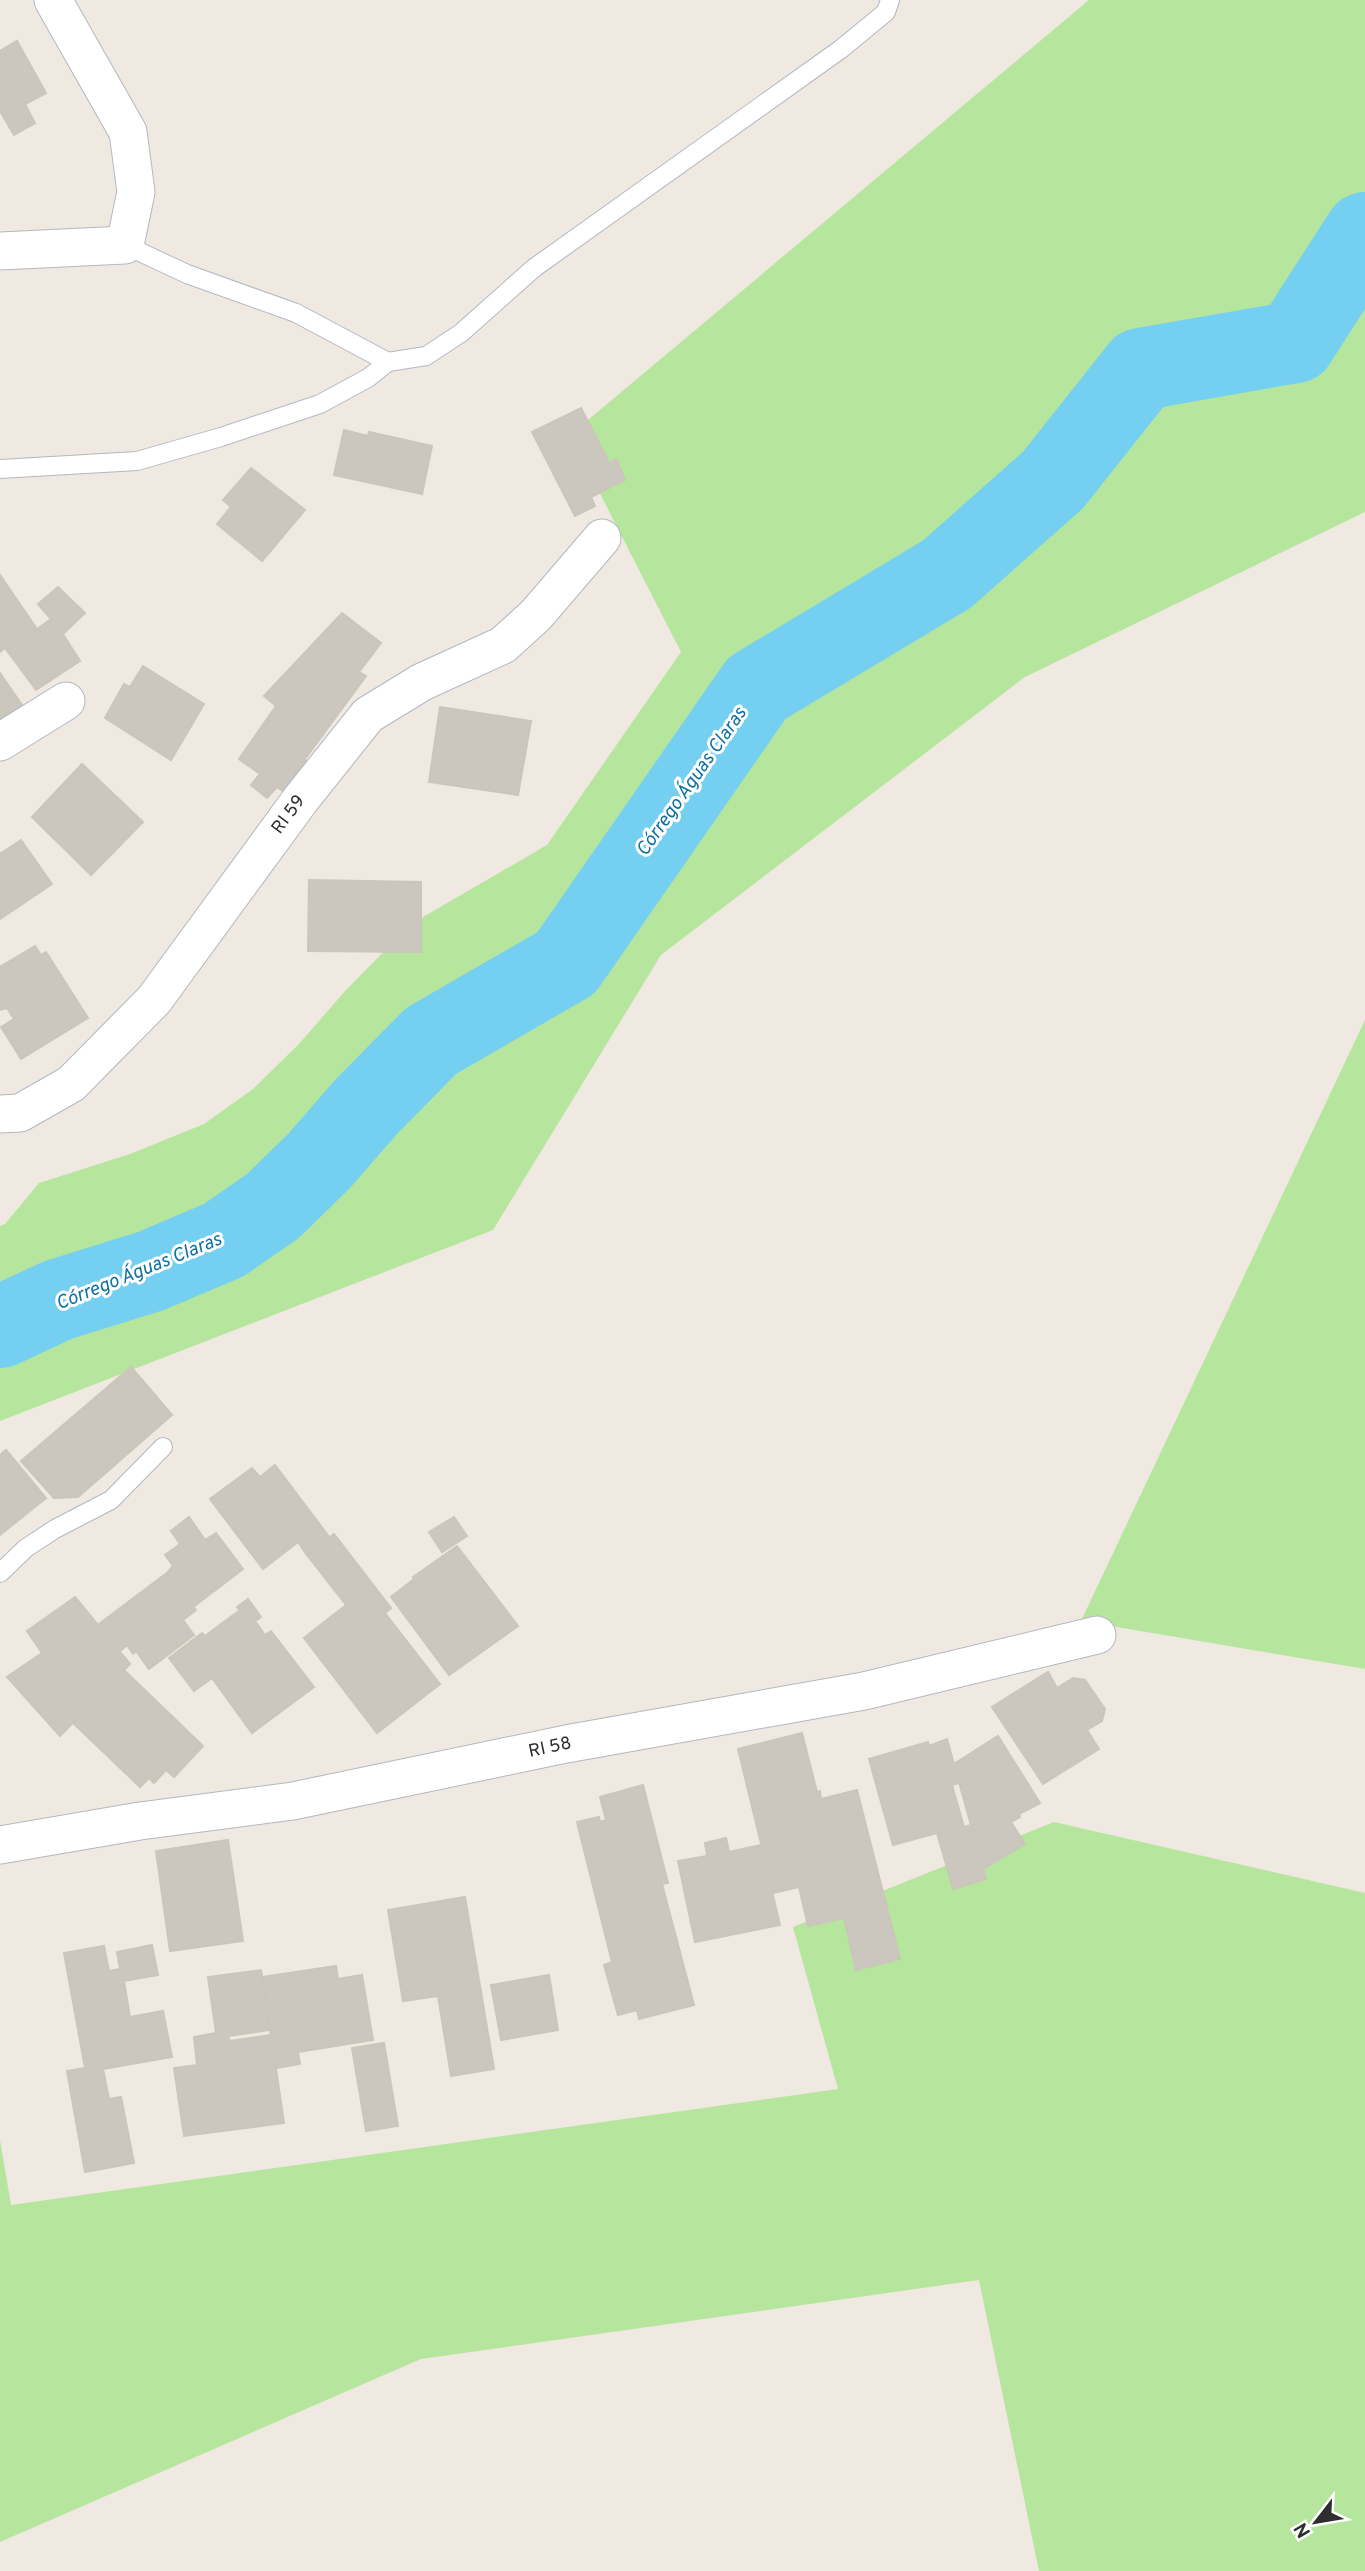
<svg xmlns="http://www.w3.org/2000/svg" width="1365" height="2571" font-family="Overpass,sans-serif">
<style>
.green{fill:#b6e59e}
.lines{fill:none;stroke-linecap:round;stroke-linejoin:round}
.river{stroke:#75cff0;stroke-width:82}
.building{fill:#cbc7bf;stroke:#cbc5ba;stroke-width:2}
.service-casing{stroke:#b4b7c1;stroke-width:20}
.minor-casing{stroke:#b4b7c1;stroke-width:39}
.service{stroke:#fff;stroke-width:18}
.minor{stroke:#fff;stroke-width:37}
.labels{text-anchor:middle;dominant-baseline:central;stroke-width:6;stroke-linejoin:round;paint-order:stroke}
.street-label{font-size:18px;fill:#2e2e2e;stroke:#fff}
.water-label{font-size:19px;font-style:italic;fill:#0d6fa3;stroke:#fff}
</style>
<rect width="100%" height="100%" fill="#efe9e1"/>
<!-- green -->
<g class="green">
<path d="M1089,0H1365V512L1025,677L661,955L493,1230L0,1421V1226L5,1224L39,1183L130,1154L204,1124L253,1089L299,1044L346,990L411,924L547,845L681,652L570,435Z"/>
<path d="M1365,1020V1669L1081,1621Z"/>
<path d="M1054,1822L1365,1893V2571H1039L979,2280L421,2359L0,2542V2140L11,2205L838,2089L793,1927Z"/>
</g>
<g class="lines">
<!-- river -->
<path class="river" d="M0,1327L58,1300L151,1271L224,1240L273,1206L319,1161L366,1107L431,1041L566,963L757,688L947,574L1053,480L1141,369L1295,342L1365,233"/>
</g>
<!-- building -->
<g class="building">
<path d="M17,41L46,93L25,104L35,123L14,135L0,111V51Z"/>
<path d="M581,408L609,463L616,459L625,480L591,497L595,506L575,516L532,432Z"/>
<path d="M344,430L368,436L369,432L432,446L422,494L334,475Z"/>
<path d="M251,468L305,510L262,561L217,524L231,507L223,500Z"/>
<path d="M0,575L37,629L51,619L38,604L58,587L85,613L63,634L80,661L36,690L5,648L0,652Z"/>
<path d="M342,613L381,643L359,672L366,676L305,759L308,763L287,794L277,787L267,798L251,785L260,774L239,759L276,706L264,696Z"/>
<path d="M143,666L204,704L171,760L105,718L124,684L130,687Z"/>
<path d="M0,673L24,708L0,723Z"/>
<path d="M440,707L531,721L518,795L429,782Z"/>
<path d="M82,764L143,822L91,875L32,817Z"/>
<path d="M21,840L52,884L0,919V854Z"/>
<path d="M309,880L421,882V952L308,951Z"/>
<path d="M35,946L41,955L46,952L88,1018L21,1059L1,1027L14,1019L7,1008L0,1010V967Z"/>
<path d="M131,1367L172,1415L78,1497L54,1498L21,1461Z"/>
<path d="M6,1450L46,1498L0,1535V1455Z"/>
<path d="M275,1465L330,1538L307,1555L298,1542L263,1569L210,1499L252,1468L260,1477Z"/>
<path d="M189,1517L205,1540L216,1533L243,1569L193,1607L167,1573L173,1566L165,1555L180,1544L171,1531Z"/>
<path d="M454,1517L467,1536L442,1552L429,1532Z"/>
<path d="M334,1534L391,1608L385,1613L440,1684L377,1733L304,1638L346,1605L307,1555Z"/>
<path d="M457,1546L518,1626L449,1675L391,1597L414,1579L413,1577Z"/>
<path d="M167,1573L196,1610L183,1620L194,1635L149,1669L136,1651L133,1654L127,1645L119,1652L99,1624Z"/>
<path d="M75,1597L130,1664L60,1736L7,1677L42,1653L27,1631Z"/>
<path d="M248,1599L261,1617L255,1621L265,1635L271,1631L314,1687L252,1733L212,1678L194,1691L169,1658L202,1633L205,1636L240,1610L237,1607Z"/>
<path d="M124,1670L203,1746L174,1777L166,1770L154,1783L149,1778L140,1787L73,1723Z"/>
<path d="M1048,1672L1057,1688L1073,1678L1085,1680L1105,1709L1102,1721L1087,1730L1099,1749L1043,1784L992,1707Z"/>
<path d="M802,1733L817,1792L820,1791L821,1799L857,1790L900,1959L856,1970L844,1918L808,1926L799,1887L773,1893L738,1749Z"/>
<path d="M998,1736L1040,1803L1019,1814L1020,1817L1011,1822L1025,1844L983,1869L954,1764Z"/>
<path d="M947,1739L959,1783L952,1785L964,1827L971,1825L986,1879L953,1889L937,1833L893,1845L869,1759L928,1742L929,1746Z"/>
<path d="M643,1785L668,1883L662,1884L694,2005L639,2019L637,2010L618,2015L604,1965L612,1962L577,1822L599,1817L600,1822L606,1820L600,1797Z"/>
<path d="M726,1838L729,1852L761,1845L780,1925L695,1942L678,1861L707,1856L705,1843Z"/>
<path d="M228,1840L243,1941L170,1951L156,1851Z"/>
<path d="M465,1897L494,2069L451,2076L438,1996L403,2001L388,1910Z"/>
<path d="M152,1945L158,1975L124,1981L130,2017L163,2011L172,2057L103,2069L109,2099L121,2097L134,2163L85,2172L67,2071L85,2068L64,1953L104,1946L109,1971L120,1969L117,1952Z"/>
<path d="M336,1966L338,1979L362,1975L373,2040L298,2052L300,2064L276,2068L262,1977Z"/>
<path d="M261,1970L270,2030L228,2036L230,2041L271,2035L284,2123L184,2136L174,2068L197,2065L194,2037L216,2033L208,1977Z"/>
<path d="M549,1975L558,2030L501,2040L491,1985Z"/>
<path d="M384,2043L398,2126L366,2131L352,2048Z"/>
</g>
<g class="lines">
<!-- service casing -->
<g class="service-casing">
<g id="service">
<path d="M125,245L187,274L296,313L388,362"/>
<path d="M0,469L137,461L221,437L320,404L368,378L388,362L426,356L461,333L534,268L841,49L886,12L890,0"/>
<path d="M0,1573L26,1548L55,1529L111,1500L163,1447"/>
</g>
</g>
<!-- minor casing -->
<g class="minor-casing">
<g id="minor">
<path d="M0,251L125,245L136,192L128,132L53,0"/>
<path d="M0,742L66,701"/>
<path d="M0,1114L20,1113L71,1084L154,1000L301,799L368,715L422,682L503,645L536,615L602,538"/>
<path d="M0,1845L140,1821L293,1801L566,1744L864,1691L1097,1635"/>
</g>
</g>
<!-- service -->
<use href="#service" class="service"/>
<!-- minor -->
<use href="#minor" class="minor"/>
</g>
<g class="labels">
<!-- street labels -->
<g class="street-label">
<text transform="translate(289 815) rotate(-53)">RI 59</text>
<text transform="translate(550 1748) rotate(-12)">RI 58</text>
</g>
<!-- water labels -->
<g class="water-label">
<text transform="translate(692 782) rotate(-55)">Córrego Águas Claras</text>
<text transform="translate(139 1272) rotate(-22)">Córrego Águas Claras</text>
</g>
</g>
<!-- north arrow -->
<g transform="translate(1316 2522) rotate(239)" stroke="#ffffff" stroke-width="5" paint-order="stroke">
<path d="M0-5L12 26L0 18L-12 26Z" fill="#2e2e2e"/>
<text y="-10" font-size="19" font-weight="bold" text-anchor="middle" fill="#2e2e2e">N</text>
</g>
</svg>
